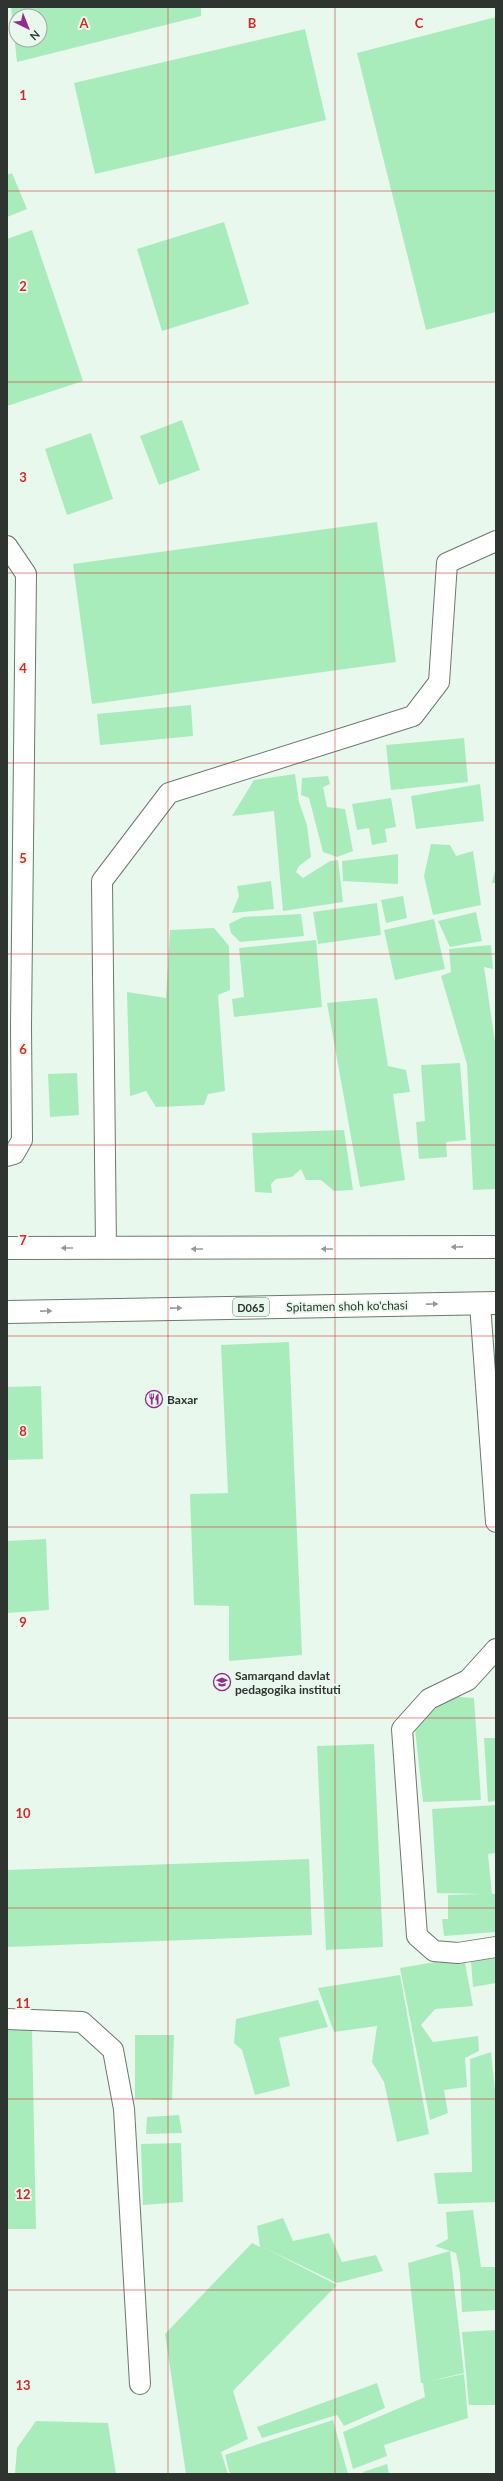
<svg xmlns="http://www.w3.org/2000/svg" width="503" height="2481" font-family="Lato,sans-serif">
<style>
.building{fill:#a9ecbc;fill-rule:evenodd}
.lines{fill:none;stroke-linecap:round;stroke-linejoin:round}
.service-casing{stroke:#6b796f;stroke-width:22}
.primary-casing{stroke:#6b796f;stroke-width:24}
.service{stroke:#fff;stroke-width:20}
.primary{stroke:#fff;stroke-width:22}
.oneway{fill:#969a97}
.grid{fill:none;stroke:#d62828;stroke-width:1;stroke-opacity:0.55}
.labels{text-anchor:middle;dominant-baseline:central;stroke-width:4;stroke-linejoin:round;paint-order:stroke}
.shield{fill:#e8f8ec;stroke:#666f68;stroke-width:1}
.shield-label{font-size:11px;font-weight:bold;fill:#2e342f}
.street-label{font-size:12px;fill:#2e342f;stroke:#e8f8ec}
.poi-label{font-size:12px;font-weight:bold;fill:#2e342f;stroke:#e8f8ec;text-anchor:start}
.grid-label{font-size:13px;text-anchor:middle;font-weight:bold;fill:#d62828;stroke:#e8f8ec;stroke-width:4;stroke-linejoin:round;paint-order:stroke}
</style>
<rect width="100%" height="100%" fill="#e8f8ec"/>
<!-- building -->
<g class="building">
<path d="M11,7H201V16L17,62ZM16,16H40V40H16Z"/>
<path d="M496,17V312L426,330L357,53Z"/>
<path d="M305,29L326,120L95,174L74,83Z"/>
<path d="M12,173L27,209L7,217V175Z"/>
<path d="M224,222L249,304L162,331L137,249Z"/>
<path d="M32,230L83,381L7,406V239Z"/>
<path d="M182,420L200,470L159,485L140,436Z"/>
<path d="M91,433L113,499L67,515L45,449Z"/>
<path d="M377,522L396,662L92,704L73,564Z"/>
<path d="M191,705L193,736L100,745L97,714Z"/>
<path d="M464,738L468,782L391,790L386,745Z"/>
<path d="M295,774L299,802L307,825L311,857L299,866L296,872L303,878L330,861L338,860L343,902L283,911L274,811L232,816L254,780Z"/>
<path d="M328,776L330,784L323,787L327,807L345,809L353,851L337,857L323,852L309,798L301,795L302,778Z"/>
<path d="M480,784L484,821L416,829L411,796Z"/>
<path d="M391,798L396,827L385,829L387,842L372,845L369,828L357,830L352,804Z"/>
<path d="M431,844L450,845L456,856L473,851L481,905L433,915L424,876Z"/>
<path d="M398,854V884L343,881L342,861Z"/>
<path d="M495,871L496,883H492Z"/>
<path d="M271,881L274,909L232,913L239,896L237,886Z"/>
<path d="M403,896L407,918L386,923L381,900Z"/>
<path d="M377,903L381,935L318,944L313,912Z"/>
<path d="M476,912L482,941L450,947L438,921Z"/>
<path d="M301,914L304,936L240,942L231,933L229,924L243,917Z"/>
<path d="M434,919L445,969L395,980L384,930Z"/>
<path d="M214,928L229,946L230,990L218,995L225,1091L208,1094L204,1105L156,1107L146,1091L130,1096L127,992L166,998L170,930Z"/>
<path d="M316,940L322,1007L234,1017L232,999L244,997L239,948Z"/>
<path d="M491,945L493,969L484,967L496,1049V1189L473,1190L467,1064L441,976L451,972L449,949Z"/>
<path d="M377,998L388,1066L406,1070L410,1092L393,1094L405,1180L360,1187L327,1003Z"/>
<path d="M460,1063L466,1140L446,1142L447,1157L419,1159L416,1122L425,1121L421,1065Z"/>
<path d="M77,1073L79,1115L50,1117L48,1074Z"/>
<path d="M344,1130L353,1190L334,1191L321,1180H306L301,1169L292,1177L276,1179L271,1184L272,1193L255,1192L252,1133Z"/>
<path d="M289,1342L302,1655L229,1661V1606L194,1605L190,1494L228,1493L221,1345Z"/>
<path d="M41,1386L43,1459L7,1460V1387Z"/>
<path d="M46,1539L49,1610L7,1613V1541Z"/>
<path d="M446,1696L474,1698L481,1800L423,1802L414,1720Z"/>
<path d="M484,1738H496V1801L488,1802Z"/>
<path d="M374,1744L383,1947L326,1950L317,1746Z"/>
<path d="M496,1805V1853L488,1854L492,1894H496V1932L444,1936L442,1919H448V1895L482,1894L437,1893L432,1809Z"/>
<path d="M309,1859L312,1935L7,1947V1870Z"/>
<path d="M464,1957L473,2006L435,2009L421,2025L433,2042L478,2036L479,2051L465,2058L467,2087L444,2090L448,2113L430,2120L400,1968Z"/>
<path d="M496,1958V1983L473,1987L471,1961Z"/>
<path d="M400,1975L429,2134L397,2142L384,2082L372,2062L377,2026L334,2032L318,1988Z"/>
<path d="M318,2000L328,2027L279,2038L290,2086L255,2095L242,2050L234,2043L236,2019Z"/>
<path d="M7,2030H32L36,2229H7Z"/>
<path d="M135,2035H174L172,2100L135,2099Z"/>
<path d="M491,2052L496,2100V2202L438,2204L434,2173L472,2172L470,2059Z"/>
<path d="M179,2115L182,2133L146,2134L147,2117Z"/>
<path d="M181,2143L183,2202L143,2205L141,2144Z"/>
<path d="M473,2210L481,2267H496V2310L462,2312L460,2273L456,2253L435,2246L448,2239L446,2212Z"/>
<path d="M283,2218L293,2241L329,2233L342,2262L376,2255L383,2271L337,2283L263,2247L337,2285L233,2391L248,2439L221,2452L228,2474H186L165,2334L252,2243L260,2247L257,2226Z"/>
<path d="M450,2251L464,2373L430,2381L464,2374L468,2418L384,2445L387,2456L353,2469L343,2432L425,2397L423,2383H421L408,2263Z"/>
<path d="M496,2330V2405H469L462,2332Z"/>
<path d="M377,2383L385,2408L344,2426L337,2415L262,2438L257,2427Z"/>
<path d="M333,2420L348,2474H230L225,2455Z"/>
<path d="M36,2421L108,2423L116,2474H15L17,2448Z"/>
<path d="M387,2464L389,2474H364L363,2472Z"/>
</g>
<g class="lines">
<!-- service casing -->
<g class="service-casing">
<g id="service">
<path d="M7,546L26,574L21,1026L22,1140L14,1154L7,1156"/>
<path d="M106,1248L102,881L169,793L413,716L439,682L447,563L496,541"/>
<path d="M480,1304L496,1522"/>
<path d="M496,1649L468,1680L429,1699L402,1729L417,1936L434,1951L458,1953L496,1947"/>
<path d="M7,2019L82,2022L113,2050L124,2109L140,2384"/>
</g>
</g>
<!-- primary casing -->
<g class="primary-casing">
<g id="primary">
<path d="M7,1248L496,1247"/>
<path d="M7,1312L496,1303"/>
</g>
</g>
<!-- service -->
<use href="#service" class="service"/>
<!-- primary -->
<use href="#primary" class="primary"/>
</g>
<!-- one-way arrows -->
<defs><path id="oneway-solid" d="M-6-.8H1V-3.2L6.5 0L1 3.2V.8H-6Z"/></defs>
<g class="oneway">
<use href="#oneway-solid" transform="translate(457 1247) rotate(179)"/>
<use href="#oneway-solid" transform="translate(67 1248) rotate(180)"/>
<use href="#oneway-solid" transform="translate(197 1249) rotate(-180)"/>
<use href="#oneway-solid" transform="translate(327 1249) rotate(-180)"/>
<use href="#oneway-solid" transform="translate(432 1304) rotate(-1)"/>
<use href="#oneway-solid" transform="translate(176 1308) rotate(-1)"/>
<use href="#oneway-solid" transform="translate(46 1311) rotate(-1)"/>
</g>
<!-- grid -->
<path class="grid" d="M168,7V2474M335,7V2474M7,191H496M7,382H496M7,573H496M7,763H496M7,954H496M7,1145H496M7,1336H496M7,1527H496M7,1718H496M7,1908H496M7,2099H496M7,2290H496"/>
<!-- icons -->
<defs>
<g id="restaurant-ring" transform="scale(0.9)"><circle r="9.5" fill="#e8f8ec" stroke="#942c90" stroke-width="1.5"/><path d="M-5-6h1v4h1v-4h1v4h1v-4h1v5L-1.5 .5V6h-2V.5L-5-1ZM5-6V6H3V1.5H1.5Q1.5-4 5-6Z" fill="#942c90"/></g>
<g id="university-ring" transform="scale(0.9)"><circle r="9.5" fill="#e8f8ec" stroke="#942c90" stroke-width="1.5"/><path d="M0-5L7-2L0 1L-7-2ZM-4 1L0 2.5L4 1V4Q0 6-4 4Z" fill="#942c90"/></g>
</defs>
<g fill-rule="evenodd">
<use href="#restaurant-ring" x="154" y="1399"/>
<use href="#university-ring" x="222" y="1682"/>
</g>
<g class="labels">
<!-- shield labels -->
<rect class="shield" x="233" y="1298" width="36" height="18" rx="3"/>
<g class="shield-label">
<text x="251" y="1307">D065</text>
</g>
<!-- street labels -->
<g class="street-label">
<text transform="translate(347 1306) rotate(-1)">Spitamen shoh ko'chasi</text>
</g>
<!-- poi labels -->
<g class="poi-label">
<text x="167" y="1399">Baxar</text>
<text x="235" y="1675">Samarqand davlat<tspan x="235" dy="14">pedagogika instituti</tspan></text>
</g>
</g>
<g class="grid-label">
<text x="84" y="28">A</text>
<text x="252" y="28">B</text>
<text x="419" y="28">C</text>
<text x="23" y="100">1</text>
<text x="23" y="291">2</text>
<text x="23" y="482">3</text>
<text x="23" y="673">4</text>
<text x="23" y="863">5</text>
<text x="23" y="1054">6</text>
<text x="23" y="1245">7</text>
<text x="23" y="1436">8</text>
<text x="23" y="1627">9</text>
<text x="23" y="1818">10</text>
<text x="23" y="2008">11</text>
<text x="23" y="2199">12</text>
<text x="23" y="2390">13</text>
</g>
<!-- border -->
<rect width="503" height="2481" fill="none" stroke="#2e342f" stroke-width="16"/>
<!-- north arrow -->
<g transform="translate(28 28) rotate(137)"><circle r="19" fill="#e8f8ec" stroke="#9eaaa0"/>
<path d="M0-3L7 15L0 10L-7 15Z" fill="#942c90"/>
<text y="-6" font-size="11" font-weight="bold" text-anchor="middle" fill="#2e342f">N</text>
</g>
</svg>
